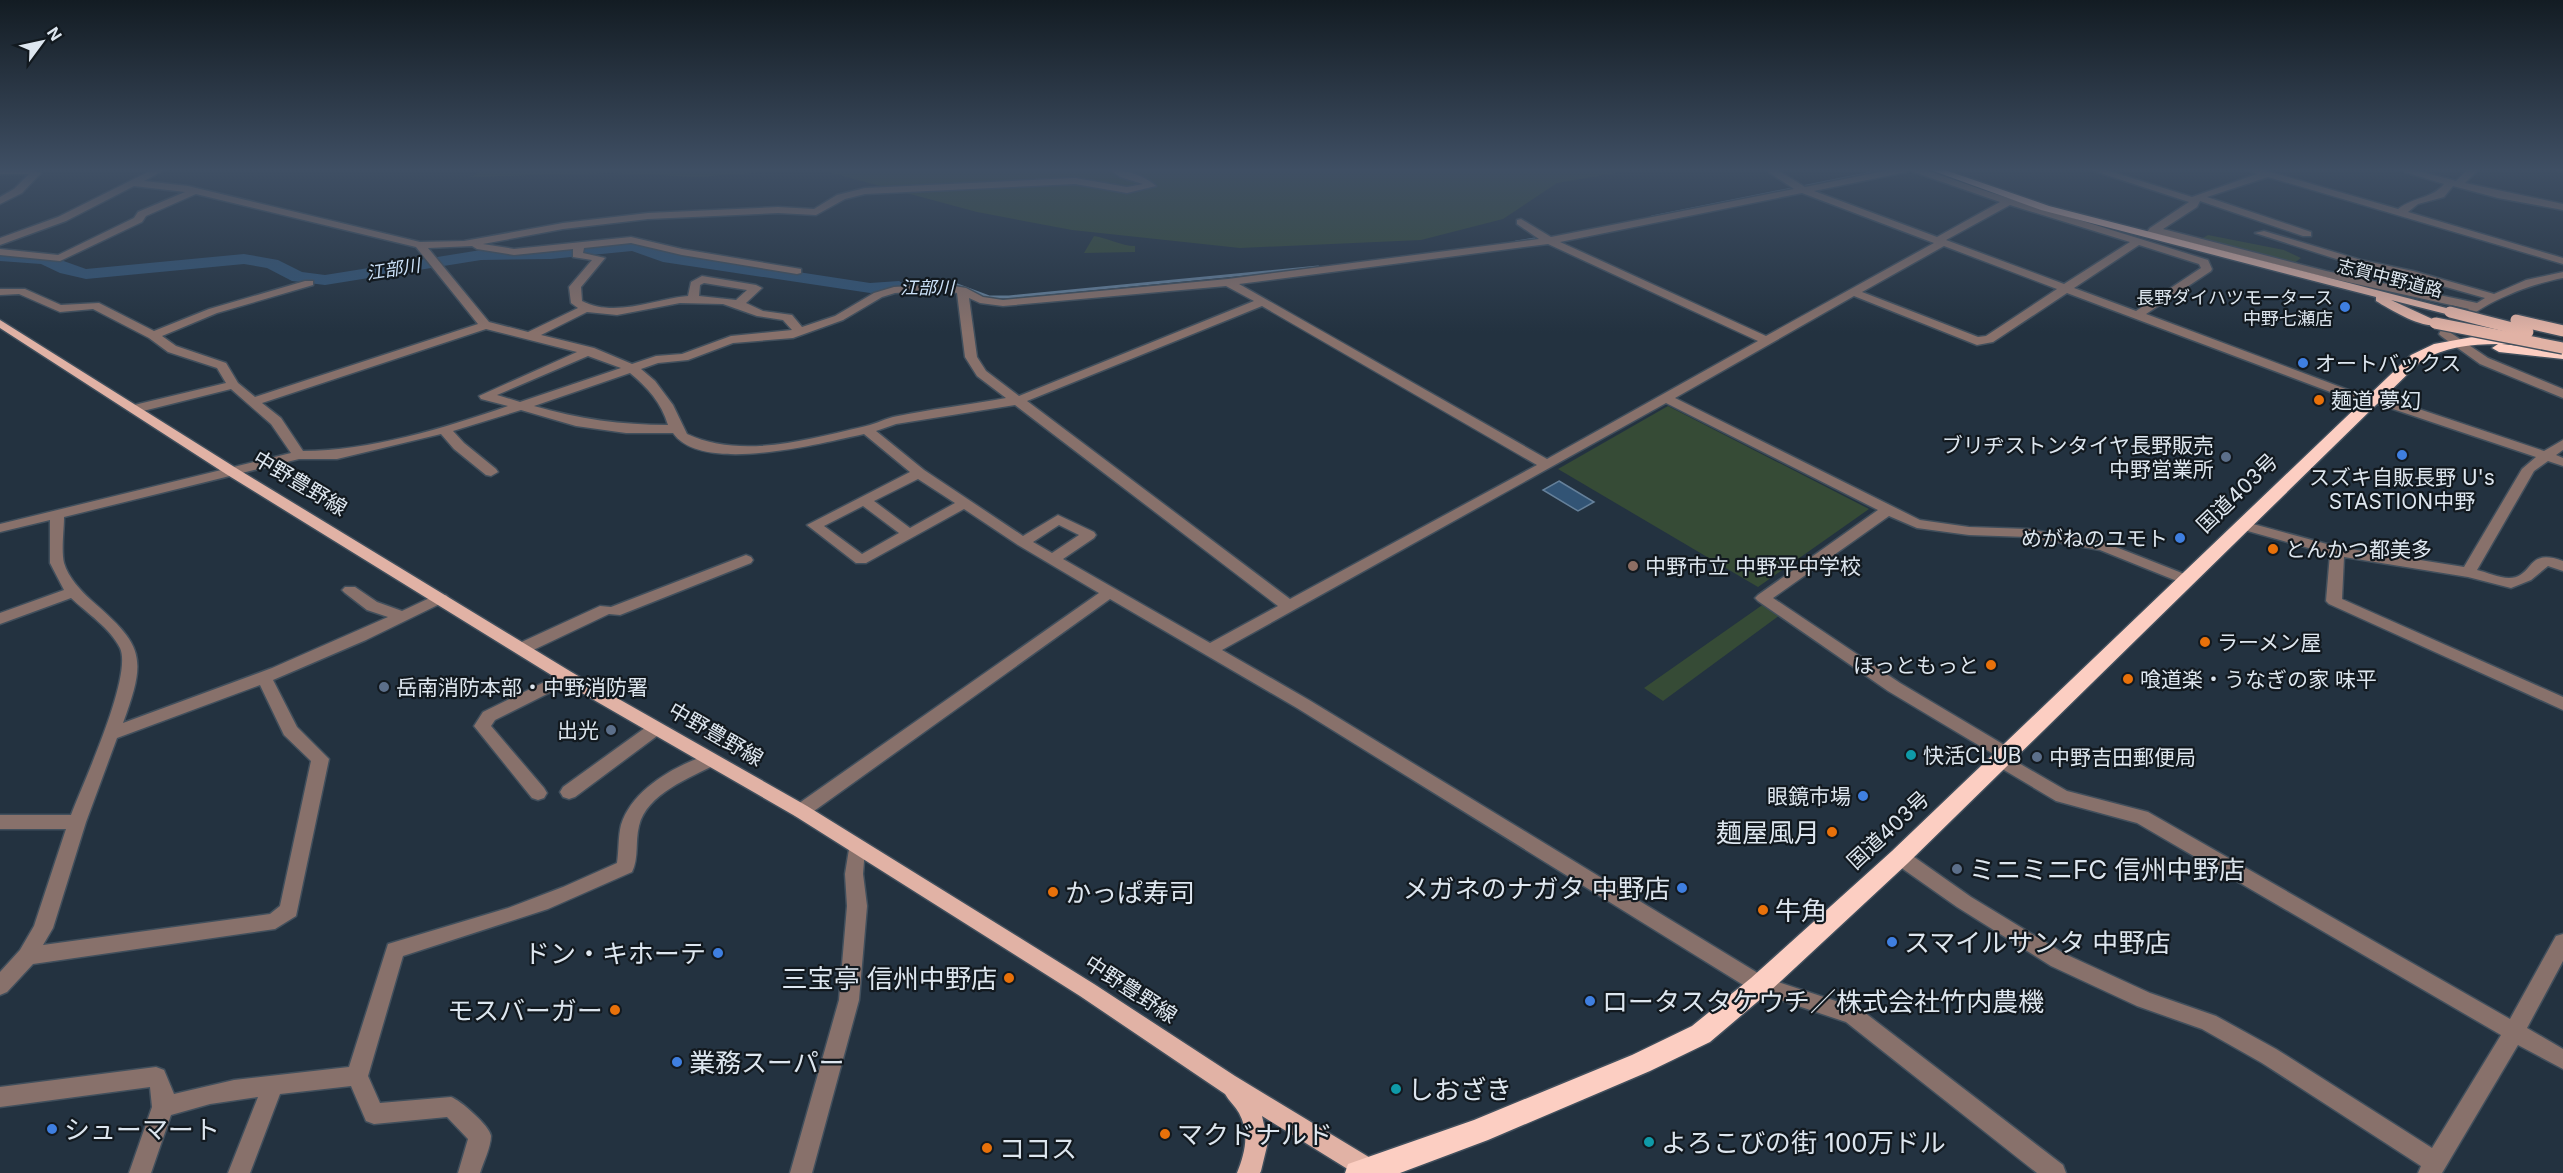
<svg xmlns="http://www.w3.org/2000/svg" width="2563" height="1173" font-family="Inter,'Noto Sans JP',sans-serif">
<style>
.green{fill:#364b36}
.water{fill:#325475;stroke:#65809a;stroke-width:1.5}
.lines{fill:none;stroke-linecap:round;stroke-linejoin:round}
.stream{stroke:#65809a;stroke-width:3}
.river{fill:#325475;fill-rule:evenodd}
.minor-casing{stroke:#414f5c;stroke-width:3}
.major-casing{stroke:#414f5c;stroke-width:3}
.highway-casing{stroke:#414f5c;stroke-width:3}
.minor{fill:#88716b;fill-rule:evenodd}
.major{fill:#e1b2a5;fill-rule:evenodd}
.highway{fill:#fccec2;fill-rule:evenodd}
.major-bridge-casing{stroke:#414f5c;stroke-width:14;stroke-linecap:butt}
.major-bridge{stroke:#e1b2a5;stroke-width:11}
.shop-dot{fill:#3f7fe0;stroke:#12191f;stroke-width:2}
.food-dot{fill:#e8710a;stroke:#12191f;stroke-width:2}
.service-dot{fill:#5c6f8a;stroke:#12191f;stroke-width:2}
.education-dot{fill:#8d6e63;stroke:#12191f;stroke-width:2}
.culture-dot{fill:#0f9aa8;stroke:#12191f;stroke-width:2}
.labels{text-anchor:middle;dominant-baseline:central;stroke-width:4.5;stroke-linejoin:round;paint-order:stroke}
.far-water-label{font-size:18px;font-style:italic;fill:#cce2f9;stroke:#12191f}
.far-street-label{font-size:18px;fill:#dde6ef;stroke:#12191f}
.far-poi-label{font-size:18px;fill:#dde6ef;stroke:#12191f;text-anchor:end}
.poi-label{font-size:21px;fill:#dde6ef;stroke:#12191f;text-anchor:start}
.street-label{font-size:21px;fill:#dde6ef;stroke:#12191f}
.near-poi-label{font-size:26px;fill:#dde6ef;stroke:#12191f;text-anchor:start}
</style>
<rect width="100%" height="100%" fill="#233240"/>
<!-- green -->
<g class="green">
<path d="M486,169H810L698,177L610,173L470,177Z"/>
<path d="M817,169H1639L1557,183L1503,219L1421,240L1240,248L1072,230L977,212Z"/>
<path d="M2208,235L2284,250L2301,258L2289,267L2192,244Z"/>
<path d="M1094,236C1108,238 1121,246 1135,246V252L1084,253Z"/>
<path d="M1668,406L1869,509L1758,587L1558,469Z"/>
<path d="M1768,601L1784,612L1663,701L1644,688Z"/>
</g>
<!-- water -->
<path class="water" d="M1559,481L1594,502L1578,511L1543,490Z"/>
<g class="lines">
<!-- stream -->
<g class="stream">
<path d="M1652,217L1892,169"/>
<path d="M1516,242L1541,238"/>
<path d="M899,286L957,285L989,297H1009L1318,267"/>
</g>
<!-- river -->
<path class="river" d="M632,241L651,244L667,252L870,283L899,281L908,286L899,291L870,293L663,262L632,251L551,259L481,260L325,285L292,281L267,268L244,264L86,279L60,273L41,264L0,261V251L44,254L86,269L244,254L278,260L302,272L325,275L481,250L551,249Z"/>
<!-- minor casing -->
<g class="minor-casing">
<g id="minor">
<path d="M0,169H31L41,173L22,193L0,204V197L14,189L29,174H0Z"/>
<path d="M154,169H166L144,181L188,186L420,242L464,241L563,223L648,213L778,207L814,209L837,195L865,188L1075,178L1127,187L1143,184L1120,177L1109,169C1123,169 1146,176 1156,186L1127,193L1075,184L865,194L845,199L816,215L778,213L648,219L563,229L483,244L514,249L631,237L682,249L801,269V273L797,274L682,255L631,243L584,248L583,253L605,258L581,287L582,301C615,318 654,299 688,296L691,282L702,276L756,285L762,288L746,303L763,311L792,315L802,327L835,316L874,293L894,287L942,284L966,288L983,297L1003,300L1228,279L1539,239L1517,224V220L1521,219L1551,237L1794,189L1764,169H1776L1805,187L1894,169H1923L1989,192L2208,260L2212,269L2211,271L2146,314L2367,397L2377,395L2544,451L2563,440V450L2556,455L2563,458V466L2548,461L2534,471L2477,570C2486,572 2499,578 2509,578C2535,577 2525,547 2563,561V571L2548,566L2531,580L2511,588L2468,577L2344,557L2342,599L2563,697V710L2329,604L2326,601L2330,554L2237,528L2235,525L2242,521L2338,547L2464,567L2522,469L2536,457L2375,403L2369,406L2365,405L2067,293L1993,342L1977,345L1854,296L1675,398L1920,520L1969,527L2028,529L2103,542L2192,577L2194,580L2187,585L2100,550L2028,537L1969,535L1917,528L1889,516L1773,598L1900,683L2011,749L2014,753L2010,758L2067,791L2148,812L2510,1019L2556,936L2563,934V961L2527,1028L2563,1049V1069L2518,1045L2442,1173H2418L2421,1166L2262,1063L2202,1029L2137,1006L2051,966L1957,907L1893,862L1891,857L1893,852L1900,850L1907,852L1971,897L2065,954L2150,993L2216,1016L2276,1049L2432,1148L2501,1035L2137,823L2056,801L1994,764L1991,760L1995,755L1888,691L1758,601L1755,598L1758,595L1878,510L1666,403L1222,650L1309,700L1766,978L1860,1009L2063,1165L2066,1173H2037L1846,1022L1753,991L1297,708L1110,599L807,816L801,818L795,816L792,811L795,806L1099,593L1018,545L964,509L866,563H856L807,525L910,472L864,434C822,443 702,475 673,433H626L576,426L521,410L453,431L464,443L496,469L498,472L491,476L486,475L454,449L441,434L337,459H299L64,517C64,530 61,550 64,563C68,577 81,591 91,600C144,646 147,657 123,723L272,668L388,617L367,610L345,593L342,590L345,587H355L377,602L402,611L436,595H446L449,598L446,601L366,640L273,680L297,727L329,759L296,916L275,929L33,964L7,992L0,995V972L20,950L34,926L66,829H0V815H71C83,783 133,676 120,648C110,628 87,613 71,598L0,624V613L64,590L50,563V520L0,532V524L291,453L271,424L231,389L135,413L130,412V406L226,383L217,368L168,352L149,338L93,309L60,312L19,294L0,295V289H25L61,305L99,303L154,331L209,309L305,281H313V285L217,313L162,336L176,346L226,363L238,383L255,397L478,324L416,247L196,194L146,216L142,222L60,261L0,255V249L58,255L134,218L138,212L185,192L134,186L66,221L0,245V238L58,217ZM1911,171L2000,202L1937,237L1814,191ZM1802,193L1934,243L1766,336L1560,242ZM2010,205L2130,242L2064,284L1946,240ZM1548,244L1758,341L1547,459L1239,284ZM2139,245L2199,264L2201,268L2136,311L2074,288ZM472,246L477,249L514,255L573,249V257L592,260L569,287L571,303L578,308L528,332L489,322L428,248ZM1944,246L2057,289L1986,336L1978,337L1862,292ZM704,283L747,290L736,300L699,296L700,285ZM1226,286L1254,301L1019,396L986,371L977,357L969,298L980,303L1003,306ZM942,290L957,293L965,357L977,376L1006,398C969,405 930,409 893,417C882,420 873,425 862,427C806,440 741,459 687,434L673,405L655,381L641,369L658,363L688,360L733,343L793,338L843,320L882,297L895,293ZM680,303L723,304L757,316L783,320L792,330L731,336L682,354L656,356L632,364L594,348L541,335L587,312L617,315ZM1262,306L1537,465L1290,599L1027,401ZM486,329L577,352L479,396L481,399L508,406C445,428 369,451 303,451L281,418L262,403ZM588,356L621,368L520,402L497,395ZM630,373C648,388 661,402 668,425C621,425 579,419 534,406ZM1015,405L1278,606L1210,643L1063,559L1094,538L1096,535L1094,532L1058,515L1023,536L924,470L876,431L896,424ZM918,479L955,503L910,528L874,501ZM863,506L899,533L862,554L824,526ZM1059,525L1079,535L1052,553L1033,542ZM260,685L284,735L311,761L280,906L270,914L43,945L53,928L86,822L117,738Z"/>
<path d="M2088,169H2103L2192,197L2257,174L2245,169H2260L2398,209C2415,196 2432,199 2444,184L2395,169H2411L2456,181L2468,169H2479L2465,183L2563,204V210L2498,198L2453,186L2444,197L2418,204L2408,212L2563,258V264L2268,177L2207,197L2311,232V236H2303L2200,201L2197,207L2163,229L2326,271L2477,303L2485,298L2407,276L2355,265L2255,233L2264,231L2361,260L2413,271L2494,294L2526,280L2563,272V278C2526,285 2477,304 2451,333L2488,358L2563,389V398L2480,364L2441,336L2439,334L2442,328L2469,309L2325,277L2156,234H2148L2147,232L2150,228L2189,202Z"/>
<path d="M2556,169H2563V172L2558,171Z"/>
<path d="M746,555L751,557L753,560L751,563L620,615L609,614L527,653L521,654L513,649L515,645L600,606L611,607Z"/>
<path d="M567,671L573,673L575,677L573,681L495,720L491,726L544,788L547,793L544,798L538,800L532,798L474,726L483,712Z"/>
<path d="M655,723L661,725L663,729L661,733L575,797L569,799L563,797L560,792L563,787L649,725Z"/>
<path d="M711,754L717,756L720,760L717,764C691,777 646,794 639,826C635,842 639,858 632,872L548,909L403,956L368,1076L380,1103L451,1097C460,1100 490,1126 491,1136C491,1147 483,1163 480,1173H458L468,1139L447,1117L374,1124L366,1121L351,1086L280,1094L250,1173H228L258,1097L210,1104L171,1115L151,1173H129L152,1107L150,1087L0,1107V1087L156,1067L164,1070L174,1094L234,1080L349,1067L388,944L508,908L563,887L617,863C619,850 618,837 621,825C632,789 677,764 711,754Z"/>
<path d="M856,841L862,843L865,848L863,874L867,906L859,1000L812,1173H790L839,1000L847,906L845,874L850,843Z"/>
</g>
</g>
<!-- major casing -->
<g class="major-casing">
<g id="major">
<path d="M1928,169H1942L2049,206L2454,310L2456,312L2450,315L2391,300L2441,323L2439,325C2422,329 2391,310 2376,301V297L2041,210Z"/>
<path d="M0,320L236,468L573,673L807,806L1094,984L1235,1076L1382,1165L1385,1173H1354L1262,1116L1268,1142L1261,1171L1260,1173H1237C1245,1153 1250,1133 1239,1113C1235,1106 1229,1101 1225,1094L1080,996L795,816L561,681L226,474L0,328Z"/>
</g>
</g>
<!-- highway casing -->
<g class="highway-casing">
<path id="highway" d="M2478,336L2522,337V343L2502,344L2563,351V359L2499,352L2492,348L2498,344C2470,344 2445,347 2421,361L1908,863L1769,992L1710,1042L1650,1071L1488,1140L1400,1173H1345L1348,1164L1474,1120L1632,1055L1692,1026L1751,978L1892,851L2411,355L2434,344Z"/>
</g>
<!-- minor -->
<use href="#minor" class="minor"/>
<!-- major -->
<use href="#major" class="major"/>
<!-- highway -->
<use href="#highway" class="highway"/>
<!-- major-bridge casing -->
<g class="major-bridge-casing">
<g id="major-bridge">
<path d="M2450,312L2528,332"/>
<path d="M2516,320L2563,331"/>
<path d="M2435,323L2563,348"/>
</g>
</g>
<!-- major-bridge -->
<use href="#major-bridge" class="major-bridge"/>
</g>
<!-- sky -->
<linearGradient id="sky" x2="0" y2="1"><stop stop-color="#131c23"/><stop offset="0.51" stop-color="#3f4f64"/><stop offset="1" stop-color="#3f4f64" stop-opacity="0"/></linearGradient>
<rect width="2563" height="333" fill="url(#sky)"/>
<!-- markers -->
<g class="shop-dot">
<circle cx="2345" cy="307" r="6"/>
<circle cx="2303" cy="363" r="6"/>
<circle cx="2402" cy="455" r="6"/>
<circle cx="2180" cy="538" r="6"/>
<circle cx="1863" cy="796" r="6"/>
<circle cx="1682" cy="888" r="6"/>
<circle cx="1892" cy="942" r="6"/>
<circle cx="718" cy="953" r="6"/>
<circle cx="1590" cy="1001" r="6"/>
<circle cx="677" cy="1062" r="6"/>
<circle cx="52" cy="1129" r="6"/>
</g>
<g class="food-dot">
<circle cx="2319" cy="400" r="6"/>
<circle cx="2273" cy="549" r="6"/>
<circle cx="2205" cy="642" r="6"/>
<circle cx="1991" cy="665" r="6"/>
<circle cx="2128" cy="679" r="6"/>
<circle cx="1832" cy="832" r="6"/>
<circle cx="1053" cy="892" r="6"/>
<circle cx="1763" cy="910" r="6"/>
<circle cx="1009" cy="978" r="6"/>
<circle cx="615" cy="1010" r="6"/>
<circle cx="1165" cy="1134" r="6"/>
<circle cx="987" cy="1148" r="6"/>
</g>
<g class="service-dot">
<circle cx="2226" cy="457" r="6"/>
<circle cx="384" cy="687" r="6"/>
<circle cx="611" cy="730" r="6"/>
<circle cx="2037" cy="757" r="6"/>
<circle cx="1957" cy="869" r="6"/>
</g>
<circle class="education-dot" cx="1633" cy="566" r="6"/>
<g class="culture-dot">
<circle cx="1911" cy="755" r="6"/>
<circle cx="1396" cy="1089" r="6"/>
<circle cx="1649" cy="1142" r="6"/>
</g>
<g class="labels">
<!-- far-water labels -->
<g class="far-water-label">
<text transform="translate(393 269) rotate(-9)">江部川</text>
<text x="927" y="287">江部川</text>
</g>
<!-- far-street labels -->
<g class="far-street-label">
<text transform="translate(2390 278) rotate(14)">志賀中野道路</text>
</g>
<!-- far-poi labels -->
<g class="far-poi-label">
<text x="2333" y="297">長野ダイハツモータース<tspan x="2333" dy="21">中野七瀬店</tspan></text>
</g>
<!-- poi labels -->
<g class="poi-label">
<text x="2315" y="363">オートバックス</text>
<text x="2331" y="400">麺道 夢幻</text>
<text x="2214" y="445" text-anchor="end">ブリヂストンタイヤ長野販売<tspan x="2214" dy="24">中野営業所</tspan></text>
<text x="2402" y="477" text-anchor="middle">スズキ自販長野 U's<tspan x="2402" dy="24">STASTION中野</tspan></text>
<text x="2168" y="538" text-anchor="end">めがねのユモト</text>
<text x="2285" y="549">とんかつ都美多</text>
<text x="1645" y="566">中野市立 中野平中学校</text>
<text x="2217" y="642">ラーメン屋</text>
<text x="1979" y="665" text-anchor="end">ほっともっと</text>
<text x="2140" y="679">喰道楽・うなぎの家 味平</text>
<text x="396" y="687">岳南消防本部・中野消防署</text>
<text x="599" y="730" text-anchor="end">出光</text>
<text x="1923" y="755">快活CLUB</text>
<text x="2049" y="757">中野吉田郵便局</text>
<text x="1851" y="796" text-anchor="end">眼鏡市場</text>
</g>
<!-- street labels -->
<g class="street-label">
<text transform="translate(300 483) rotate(31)">中野豊野線</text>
<text transform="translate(2237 493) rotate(-44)">国道403号</text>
<text transform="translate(716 734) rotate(30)">中野豊野線</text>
<text transform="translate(1888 830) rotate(-43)">国道403号</text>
<text transform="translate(1131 989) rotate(33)">中野豊野線</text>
</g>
<!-- near-poi labels -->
<g class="near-poi-label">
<text x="1820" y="832" text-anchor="end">麺屋風月</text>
<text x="1969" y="869">ミニミニFC 信州中野店</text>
<text x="1670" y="888" text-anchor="end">メガネのナガタ 中野店</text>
<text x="1065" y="892">かっぱ寿司</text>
<text x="1775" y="910">牛角</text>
<text x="1904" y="942">スマイルサンタ 中野店</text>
<text x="706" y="953" text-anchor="end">ドン・キホーテ</text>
<text x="997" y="978" text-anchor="end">三宝亭 信州中野店</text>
<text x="1602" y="1001">ロータスタケウチ／株式会社竹内農機</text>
<text x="603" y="1010" text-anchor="end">モスバーガー</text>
<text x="689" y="1062">業務スーパー</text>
<text x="1408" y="1089">しおざき</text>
<text x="64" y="1129">シューマート</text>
<text x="1177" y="1134">マクドナルド</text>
<text x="1661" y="1142">よろこびの街 100万ドル</text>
<text x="999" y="1148">ココス</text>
</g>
</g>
<!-- north arrow -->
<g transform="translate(42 42) rotate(57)" stroke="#12191f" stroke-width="4.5" paint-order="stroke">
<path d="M0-4.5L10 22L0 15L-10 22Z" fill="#dde6ef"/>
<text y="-9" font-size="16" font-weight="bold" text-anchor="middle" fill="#dde6ef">N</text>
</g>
</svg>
